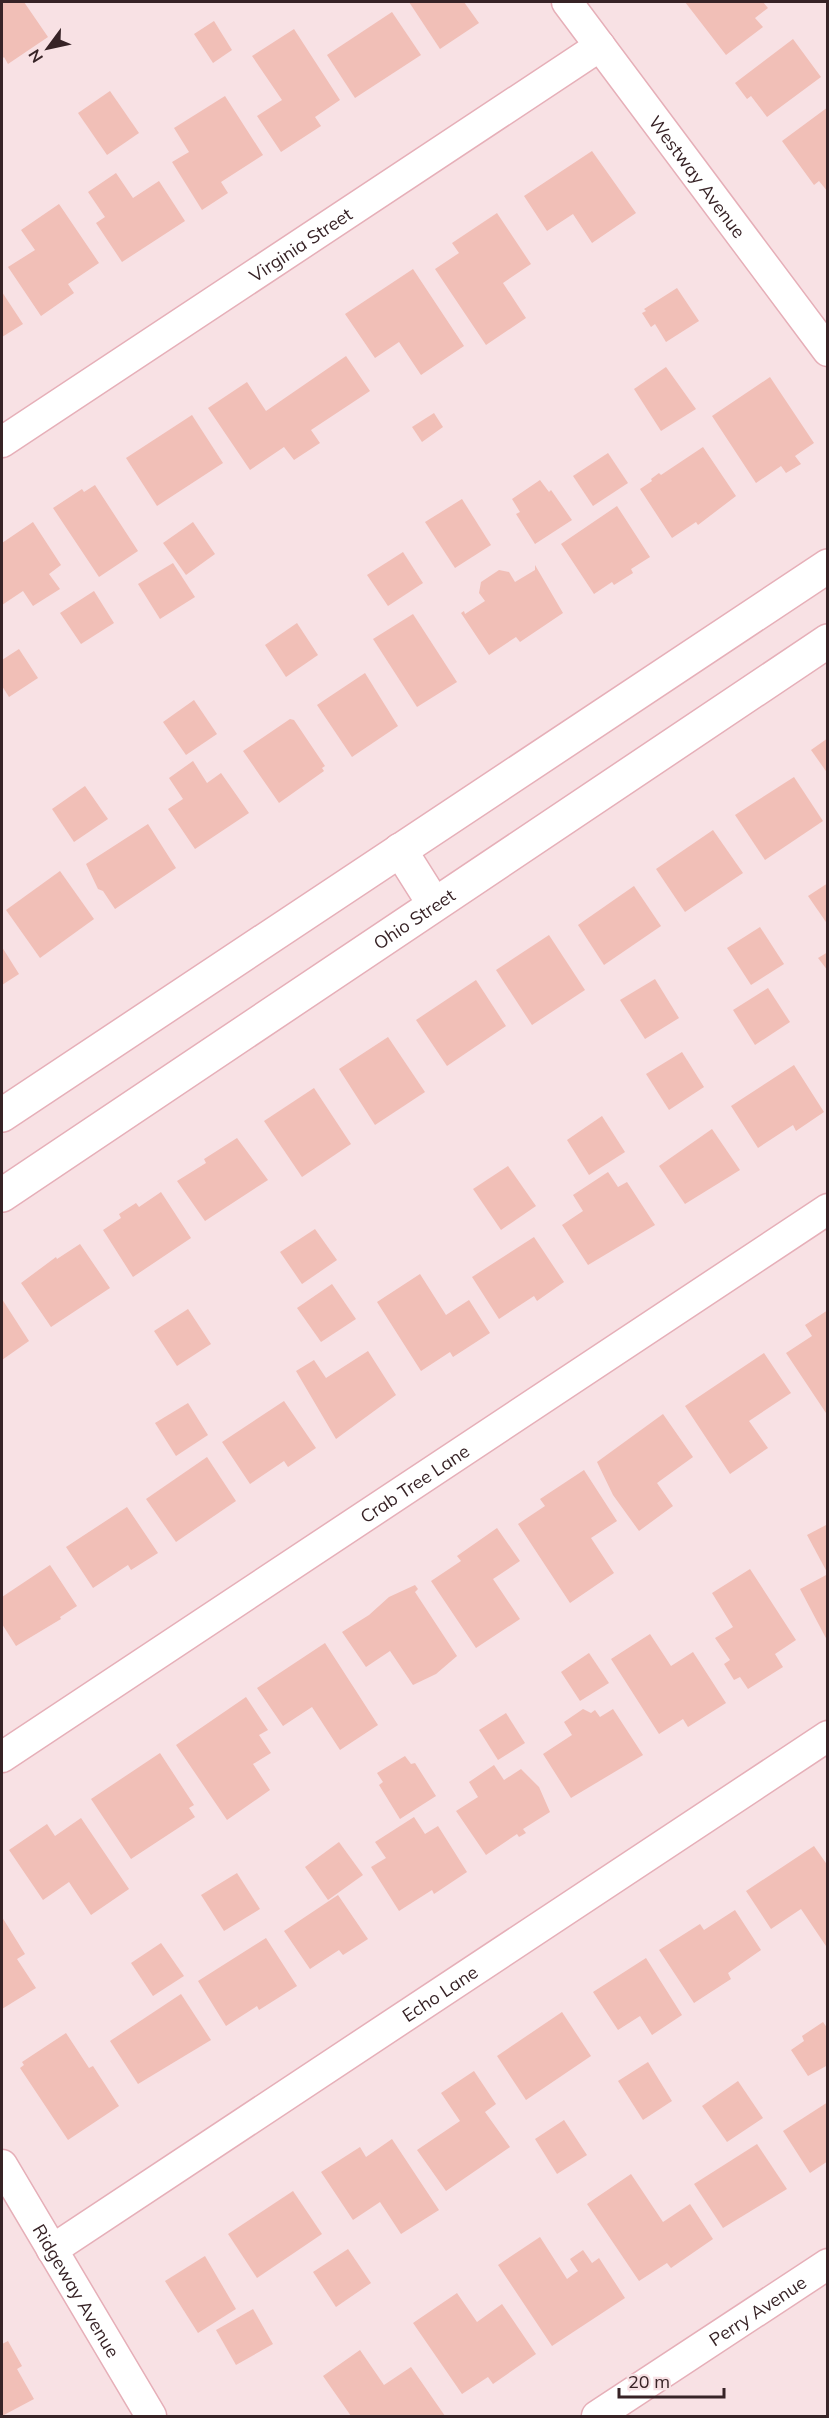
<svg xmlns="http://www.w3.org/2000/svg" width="829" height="2418" font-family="Mulish,sans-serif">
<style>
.building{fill:#f1bfb7}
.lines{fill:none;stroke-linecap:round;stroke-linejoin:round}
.street-casing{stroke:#e6afb8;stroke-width:33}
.secondary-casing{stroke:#e6afb8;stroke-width:36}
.street{stroke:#fff;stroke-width:30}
.secondary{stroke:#fff;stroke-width:33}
.labels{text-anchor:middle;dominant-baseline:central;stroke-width:6;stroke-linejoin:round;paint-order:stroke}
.street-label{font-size:18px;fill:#372326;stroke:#f8e1e4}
</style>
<rect width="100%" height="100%" fill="#f8e1e4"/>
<!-- building -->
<g class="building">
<path d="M2,2H24L48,37L8,64L4,57L2,59Z"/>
<path d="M409,2H464L479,23L440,49Z"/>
<path d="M685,2H763L768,8L755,18L763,27L726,55Z"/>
<path d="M392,12L421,55L355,98L327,55Z"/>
<path d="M214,21L232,50L213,63L194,34Z"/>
<path d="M294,29L340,100L315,117L321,126L281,152L257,116L282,100L252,56Z"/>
<path d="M793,39L821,77L767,117L751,96L747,99L735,83Z"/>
<path d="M110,91L139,133L107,155L78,113Z"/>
<path d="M225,96L263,155L221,182L228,193L202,210L172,162L189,152L174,128Z"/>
<path d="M828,107V192L819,181L814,185L782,141Z"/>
<path d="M592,151L636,213L592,243L573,214L547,231L524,196Z"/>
<path d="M116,173L133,198L159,181L185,221L122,262L96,223L105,217L88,192Z"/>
<path d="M59,204L99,263L68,284L74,293L41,316L8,267L35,250L21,230Z"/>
<path d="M497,213L531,264L503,283L526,318L486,345L435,269L459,253L452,243Z"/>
<path d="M413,269L464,346L421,375L399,342L375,358L345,314Z"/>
<path d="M677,288L699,321L666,342L655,324L651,327L642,313L646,311L644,309Z"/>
<path d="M2,292L23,324L2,337Z"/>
<path d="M346,356L370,391L311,430L320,443L294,460L284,447L250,470L208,408L247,382L266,411Z"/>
<path d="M666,367L696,409L661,431L634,389Z"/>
<path d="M770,377L814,443L795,456L801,464L786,473L781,466L756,483L712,416Z"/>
<path d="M434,413L443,427L422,442L412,427Z"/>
<path d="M192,415L223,463L157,506L126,458Z"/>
<path d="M703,447L736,496L698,525L696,522L672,538L640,489L652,481L651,479L659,473L661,475Z"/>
<path d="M608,453L628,483L593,506L573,476Z"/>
<path d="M540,480L549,492L551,490L572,520L535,544L516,514L520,512L512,499Z"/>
<path d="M95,485L138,551L99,577L53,508L82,489L84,492Z"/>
<path d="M462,499L491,545L455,568L425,522Z"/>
<path d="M617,506L650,557L631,569L633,573L614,585L612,582L594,594L561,544Z"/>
<path d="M33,522L61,565L49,574L60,589L33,606L23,591L2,605V543Z"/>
<path d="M193,522L215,554L186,575L163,543Z"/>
<path d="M403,552L423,583L388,606L367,575Z"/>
<path d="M173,563L195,597L160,619L138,584Z"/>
<path d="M535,565L563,613L520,642L516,637L489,655L461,613L464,611L465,614L485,601L479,593L481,582L499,570L509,572L515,582L535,570Z"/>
<path d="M94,591L114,623L81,644L60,613Z"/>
<path d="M413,614L457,682L417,707L373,639Z"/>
<path d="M297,623L318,655L286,677L265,645Z"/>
<path d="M19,649L38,678L9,697L2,686V660Z"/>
<path d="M365,673L398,726L352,757L317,705Z"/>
<path d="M194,700L217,734L186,755L163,722Z"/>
<path d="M290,719L294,720L325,766L322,768L324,771L279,803L243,751Z"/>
<path d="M828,738V774L811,750Z"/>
<path d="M193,761L207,783L221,773L249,813L195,849L168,809L183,799L169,778Z"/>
<path d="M794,777L823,821L765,860L735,815Z"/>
<path d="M85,786L108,819L74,842L52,809Z"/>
<path d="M148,824L176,868L115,909L103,891L98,889L86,864Z"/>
<path d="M713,830L743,873L685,912L656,869Z"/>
<path d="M60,871L94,919L40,958L6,910Z"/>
<path d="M828,883V925L808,896Z"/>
<path d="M634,886L661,926L604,965L578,925Z"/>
<path d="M760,927L784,964L751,985L727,948Z"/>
<path d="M549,935L585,990L532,1025L496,970Z"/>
<path d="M2,947L19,974L2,985Z"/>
<path d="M828,952V971L818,958Z"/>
<path d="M655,979L679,1018L645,1039L620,1000Z"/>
<path d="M476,980L506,1026L447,1066L416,1020Z"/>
<path d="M768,988L790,1022L755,1045L733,1010Z"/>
<path d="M388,1037L425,1092L375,1125L339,1069Z"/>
<path d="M682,1052L704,1087L669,1110L646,1074Z"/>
<path d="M794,1065L824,1112L796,1131L793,1125L758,1148L731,1106Z"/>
<path d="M314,1088L351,1144L302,1177L264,1121Z"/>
<path d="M602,1116L625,1152L589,1175L567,1140Z"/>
<path d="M712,1129L740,1170L685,1204L659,1166Z"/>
<path d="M237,1138L268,1180L205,1221L177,1181L206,1163L204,1159Z"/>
<path d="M508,1166L536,1206L501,1230L473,1189Z"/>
<path d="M608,1172L618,1187L627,1182L655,1225L588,1265L562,1225L583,1211L573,1195Z"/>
<path d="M161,1192L191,1238L133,1277L103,1230L121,1218L119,1214L136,1203L139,1207Z"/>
<path d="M315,1229L337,1260L302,1284L280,1252Z"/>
<path d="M534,1237L564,1282L537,1301L534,1296L499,1319L472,1277Z"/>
<path d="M80,1244L110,1288L51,1327L21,1283L56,1257L57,1259Z"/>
<path d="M420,1274L446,1315L469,1300L490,1333L453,1357L450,1352L421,1371L377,1302Z"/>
<path d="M332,1284L356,1319L321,1342L297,1308Z"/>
<path d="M2,1299L29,1341L2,1360Z"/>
<path d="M188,1309L211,1344L177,1366L154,1331Z"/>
<path d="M828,1310V1416L786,1353L812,1336L805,1325Z"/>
<path d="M368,1351L396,1395L336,1439L296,1371L314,1360L326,1378Z"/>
<path d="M764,1353L791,1393L749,1421L768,1448L730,1474L685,1406Z"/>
<path d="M284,1401L316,1448L288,1467L284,1461L250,1484L222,1442Z"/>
<path d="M188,1403L208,1435L176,1456L155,1423Z"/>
<path d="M663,1414L693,1457L657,1483L673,1506L639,1531L613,1495L597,1462Z"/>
<path d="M207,1457L236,1501L176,1542L146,1499Z"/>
<path d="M584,1470L617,1521L591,1538L614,1573L570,1603L518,1524L545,1506L540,1499Z"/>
<path d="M127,1507L158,1553L131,1570L128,1565L93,1588L66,1547Z"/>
<path d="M828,1524V1574L807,1535Z"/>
<path d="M497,1528L520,1561L493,1579L520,1619L476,1648L431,1581L461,1561L457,1556Z"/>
<path d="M50,1565L77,1606L60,1617L61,1619L16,1646L2,1624V1597Z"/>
<path d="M750,1569L796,1640L775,1654L783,1667L748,1689L740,1677L734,1680L724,1664L730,1660L715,1638L733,1627L712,1593Z"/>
<path d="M828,1574V1642L800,1589Z"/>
<path d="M415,1585L418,1589L415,1592L457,1656L436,1674L413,1685L390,1651L366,1667L342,1632L369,1615L389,1597Z"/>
<path d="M650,1634L671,1666L693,1652L726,1703L688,1727L683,1719L659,1734L611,1659Z"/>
<path d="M325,1643L378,1725L340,1750L312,1707L283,1726L257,1688Z"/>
<path d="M589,1653L609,1683L580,1701L561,1672Z"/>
<path d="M246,1697L268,1730L259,1735L271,1753L253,1764L270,1790L227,1820L176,1745Z"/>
<path d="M583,1709L591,1713L595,1710L600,1717L613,1709L643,1755L571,1798L543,1754L572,1735L564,1722Z"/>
<path d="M506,1713L525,1743L498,1760L479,1730Z"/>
<path d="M160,1753L194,1805L189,1808L195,1817L131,1859L91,1799Z"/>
<path d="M405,1756L411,1764L415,1763L436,1796L400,1819L379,1785L383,1782L377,1773Z"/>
<path d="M494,1765L504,1780L521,1769L539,1787L550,1812L523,1829L526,1833L519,1837L517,1834L486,1855L456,1811L478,1797L469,1782Z"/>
<path d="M414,1817L425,1834L438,1826L467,1872L434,1894L432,1890L399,1911L371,1867L386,1858L375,1842Z"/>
<path d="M81,1818L129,1889L91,1915L69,1882L43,1900L9,1850L47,1824L55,1836Z"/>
<path d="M339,1842L363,1875L328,1900L305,1867Z"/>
<path d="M814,1846L828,1866V1949L801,1909L771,1929L746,1891Z"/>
<path d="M237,1873L260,1909L224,1931L201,1895Z"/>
<path d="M338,1895L368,1939L343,1955L339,1950L310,1969L284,1931Z"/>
<path d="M735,1910L761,1950L728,1973L731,1979L694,2003L659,1950L700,1924L704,1930Z"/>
<path d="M2,1917L25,1954L17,1959L36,1988L2,2009Z"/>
<path d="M266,1938L297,1986L259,2010L257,2006L226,2026L198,1981Z"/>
<path d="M161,1943L184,1976L153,1996L131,1963Z"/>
<path d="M646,1958L682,2015L652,2035L640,2016L618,2030L593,1992Z"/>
<path d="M181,1994L211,2040L138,2084L110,2041Z"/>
<path d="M562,2012L591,2056L526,2100L497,2056Z"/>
<path d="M823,2022L828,2029V2065L808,2076L791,2050L804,2041L802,2036Z"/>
<path d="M66,2033L89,2068L93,2066L119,2106L68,2140L20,2068L24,2065L22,2062Z"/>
<path d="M648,2062L672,2101L643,2120L618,2081Z"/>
<path d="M474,2071L496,2104L485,2112L510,2147L446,2191L417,2150L460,2121L441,2093Z"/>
<path d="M738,2081L763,2118L727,2142L702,2106Z"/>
<path d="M828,2102V2161L810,2173L783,2131Z"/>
<path d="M564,2120L587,2155L557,2174L535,2139Z"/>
<path d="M392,2139L439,2210L401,2234L380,2202L353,2220L321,2172L360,2147L366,2157Z"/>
<path d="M757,2144L787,2189L723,2228L694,2184Z"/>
<path d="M631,2174L663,2222L690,2204L713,2239L671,2268L667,2263L639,2281L587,2204Z"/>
<path d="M293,2191L322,2234L257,2278L228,2234Z"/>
<path d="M540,2237L567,2279L578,2271L570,2259L583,2250L592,2263L599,2258L625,2298L552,2346L498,2265Z"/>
<path d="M348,2249L371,2283L336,2307L313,2272Z"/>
<path d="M205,2256L236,2309L198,2333L165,2281Z"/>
<path d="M457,2293L477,2322L502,2304L536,2354L493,2384L488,2377L462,2394L413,2323Z"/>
<path d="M253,2309L273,2344L236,2365L216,2330Z"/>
<path d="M8,2341L22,2366L17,2369L34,2399L2,2416V2344Z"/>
<path d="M360,2350L384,2385L411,2367L445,2416H351L323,2376Z"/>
</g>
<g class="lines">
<!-- street casing -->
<g class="street-casing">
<g id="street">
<path id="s1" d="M567,2L828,351"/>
<path id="s2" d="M2,442L600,46"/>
<path id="s3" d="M2,1757L828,1209"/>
<path id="s4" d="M2,2165L151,2416"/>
<path id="s5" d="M52,2250L828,1736"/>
<path id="s6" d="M597,2416L828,2264"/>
</g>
</g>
<!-- secondary casing -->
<g class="secondary-casing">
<g id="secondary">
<path d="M400,850L434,904"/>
<path d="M2,1115L828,566"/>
<path id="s7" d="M2,1195L828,641"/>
</g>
</g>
<!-- street -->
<use href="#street" class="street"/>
<!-- secondary -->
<use href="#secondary" class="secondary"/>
</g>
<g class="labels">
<!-- street labels -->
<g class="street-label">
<text stroke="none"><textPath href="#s1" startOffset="218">Westway Avenue</textPath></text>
<text stroke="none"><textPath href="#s2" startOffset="358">Virginia Street</textPath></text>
<text stroke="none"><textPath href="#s7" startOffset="496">Ohio Street</textPath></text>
<text stroke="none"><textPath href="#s3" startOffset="495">Crab Tree Lane</textPath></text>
<text stroke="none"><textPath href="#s5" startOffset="465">Echo Lane</textPath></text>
<text stroke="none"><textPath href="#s4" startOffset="146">Ridgeway Avenue</textPath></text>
<text stroke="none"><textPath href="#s6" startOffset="192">Perry Avenue</textPath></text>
</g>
</g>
<!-- border -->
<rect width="829" height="2418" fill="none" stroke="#372326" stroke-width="6"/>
<!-- north arrow -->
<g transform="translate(48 48) rotate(237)" stroke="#f8e1e4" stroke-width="4.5" paint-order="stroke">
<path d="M0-4.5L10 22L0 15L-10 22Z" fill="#372326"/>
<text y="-9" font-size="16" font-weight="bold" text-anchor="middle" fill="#372326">N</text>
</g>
<!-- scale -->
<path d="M619 2388v9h105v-9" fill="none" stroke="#372326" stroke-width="3"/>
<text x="628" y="2388" font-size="18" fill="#372326" stroke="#f8e1e4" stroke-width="4.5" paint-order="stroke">20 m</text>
</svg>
